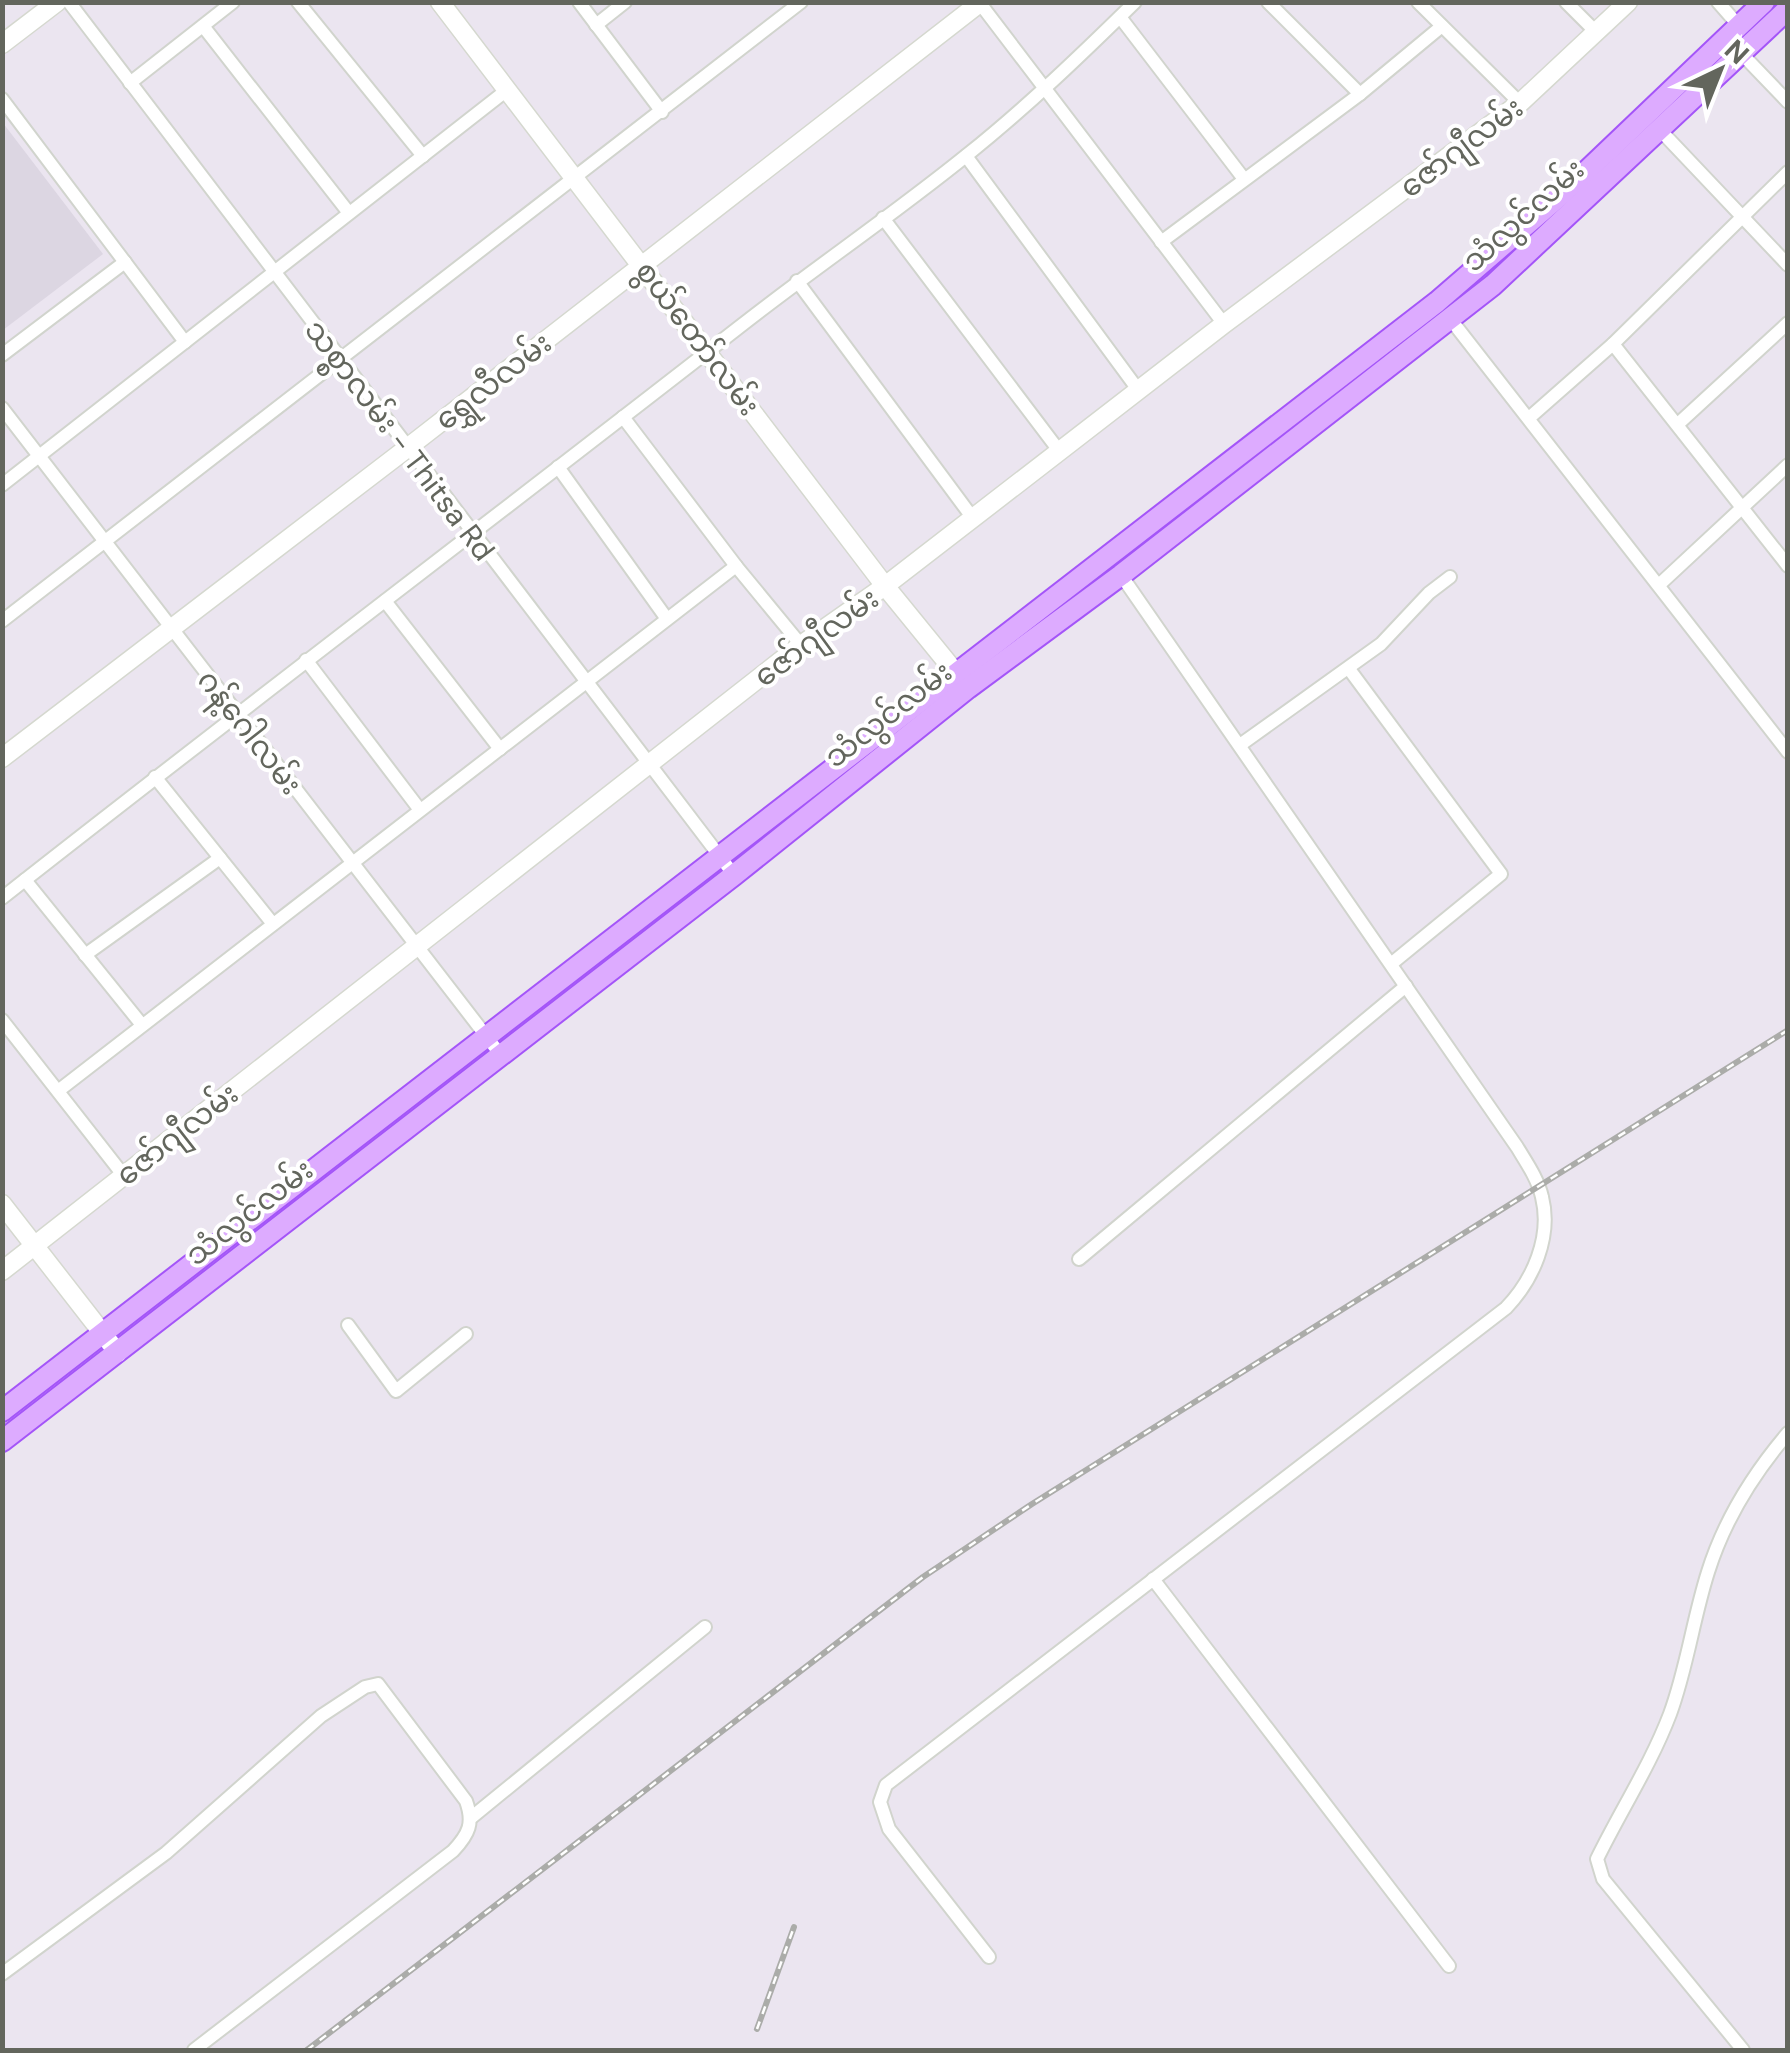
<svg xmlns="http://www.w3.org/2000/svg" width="1790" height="2053" font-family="'DM Sans','Noto Sans Myanmar',sans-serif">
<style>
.education{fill:#dcd6e2}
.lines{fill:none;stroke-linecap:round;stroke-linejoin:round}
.street-casing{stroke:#d1d4cd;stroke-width:16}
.secondary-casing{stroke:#d5d8cf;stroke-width:21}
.primary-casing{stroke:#a455f8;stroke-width:24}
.street{stroke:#fff;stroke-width:12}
.secondary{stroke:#fff;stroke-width:18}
.primary{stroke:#ddabff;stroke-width:20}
.rail-casing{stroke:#abaca9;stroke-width:6}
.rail{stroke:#fff;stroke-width:2.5;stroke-dasharray:8;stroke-linecap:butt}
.labels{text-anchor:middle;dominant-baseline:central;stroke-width:8;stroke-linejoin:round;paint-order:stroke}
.street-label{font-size:30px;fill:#63665d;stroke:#fff}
</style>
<rect width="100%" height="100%" fill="#ebe5f0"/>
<!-- education -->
<path class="education" d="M3,123L103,254L3,330Z"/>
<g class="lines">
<!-- street casing -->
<g class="street-casing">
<g id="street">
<path d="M69,2L734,875"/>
<path d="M298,2L423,156"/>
<path d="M579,2L662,112"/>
<path d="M979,2L1224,324"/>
<path d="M1268,2L1360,94"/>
<path d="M1418,2L1520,103"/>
<path d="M1566,2L1596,32"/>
<path d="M1718,2L1739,26"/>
<path d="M1120,17L1244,179"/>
<path d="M596,25L625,2"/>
<path d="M203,26L349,213"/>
<path d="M1740,52L1788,102"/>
<path d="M130,83L233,2"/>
<path d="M2,99L185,342"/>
<path d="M1660,130L1788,265"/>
<path d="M966,156L1139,391"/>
<path d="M883,218L1060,452"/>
<path d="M1161,242L1360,94L1442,26"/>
<path d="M797,281L972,517"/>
<path d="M1448,316L1788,752"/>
<path d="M1613,344L1788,566"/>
<path d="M2,355L125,262"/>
<path d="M2,408L500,1054"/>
<path d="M623,417L736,566L801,645"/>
<path d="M1529,418L1613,344L1788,172"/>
<path d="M1678,424L1788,323"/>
<path d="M558,467L667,619"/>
<path d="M2,485L507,90"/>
<path d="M1660,584L1788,465"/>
<path d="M385,601L500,749"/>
<path d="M2,621L801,2"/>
<path d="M306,660L420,810"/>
<path d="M1349,669L1501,874L1391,964"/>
<path d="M1240,745L1381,644L1429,593L1450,577"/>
<path d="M155,777L273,924"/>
<path d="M25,880L142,1025"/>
<path d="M2,898C246,706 493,519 738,328C813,269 893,215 967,155C1027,107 1081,55 1135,2"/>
<path d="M85,955L220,858"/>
<path d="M2,1020L124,1176"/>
<path d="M58,1091L736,566"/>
<path d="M1079,1259L1406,986"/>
<path d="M348,1325L396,1391L466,1334"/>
<path d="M1153,1579L1449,1966"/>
<path d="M472,1817L705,1627"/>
<path d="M989,1957L889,1829L880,1802L886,1785L1506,1308C1533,1280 1552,1237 1542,1197C1538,1179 1526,1162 1517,1147L1121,575"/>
<path d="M2,1974L166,1853L321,1716L365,1687L378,1684L466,1801C474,1823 469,1834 453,1851L194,2050"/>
<path d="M1743,2050L1603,1879L1597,1859C1621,1810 1651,1764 1670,1714C1687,1668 1693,1619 1708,1572C1724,1521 1753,1474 1788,1433"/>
</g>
</g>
<!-- secondary casing -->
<g class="secondary-casing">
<g id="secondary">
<path d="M440,2L885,586L964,683"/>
<path d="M2,44L57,2"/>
<path d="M2,758L406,449L981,2"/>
<path d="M2,1204L118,1353"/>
<path d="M2,1271L801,645L885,586L1224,324L1520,103L1628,2"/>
</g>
</g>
<!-- primary casing -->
<g class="primary-casing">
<g id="primary">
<path d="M2,1411L1437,302L1570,187L1764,2"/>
<path d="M2,1441L734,875L968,688L1121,575L1493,285L1788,9"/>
</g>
</g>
<!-- street -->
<use href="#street" class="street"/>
<!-- secondary -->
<use href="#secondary" class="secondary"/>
<!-- primary -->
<use href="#primary" class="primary"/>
<!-- rail casing -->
<g class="rail-casing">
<g id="rail">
<path d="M757,2029L794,1927"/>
<path d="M307,2050L923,1577L1032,1504L1788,1030"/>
</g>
</g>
<!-- rail -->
<use href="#rail" class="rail"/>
</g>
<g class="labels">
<!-- street labels -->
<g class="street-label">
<text transform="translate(1461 147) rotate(-37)">ဇော်ဂျီလမ်း</text>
<text transform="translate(1523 215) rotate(-42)">သံလွင်လမ်း</text>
<text transform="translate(698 338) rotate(53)">စွယ်တော်လမ်း</text>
<text transform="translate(493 381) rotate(-38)">ရွှေလီလမ်း</text>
<text transform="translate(400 440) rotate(53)">သစ္စာလမ်း - Thitsa Rd</text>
<text transform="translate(816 637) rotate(-36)">ဇော်ဂျီလမ်း</text>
<text transform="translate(888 714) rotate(-38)">သံလွင်လမ်း</text>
<text transform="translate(250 732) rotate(52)">ဂန့်ဂေါလမ်း</text>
<text transform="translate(177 1134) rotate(-38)">ဇော်ဂျီလမ်း</text>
<text transform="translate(249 1212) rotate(-38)">သံလွင်လမ်း</text>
</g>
</g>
<!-- border -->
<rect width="1790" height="2053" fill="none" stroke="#63665d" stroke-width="10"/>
<!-- north arrow -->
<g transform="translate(1720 70) rotate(43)" stroke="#ffffff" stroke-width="8" paint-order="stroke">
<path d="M0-8L18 38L0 25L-18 38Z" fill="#63665d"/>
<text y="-15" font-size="28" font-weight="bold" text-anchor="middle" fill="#63665d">N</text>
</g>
</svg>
